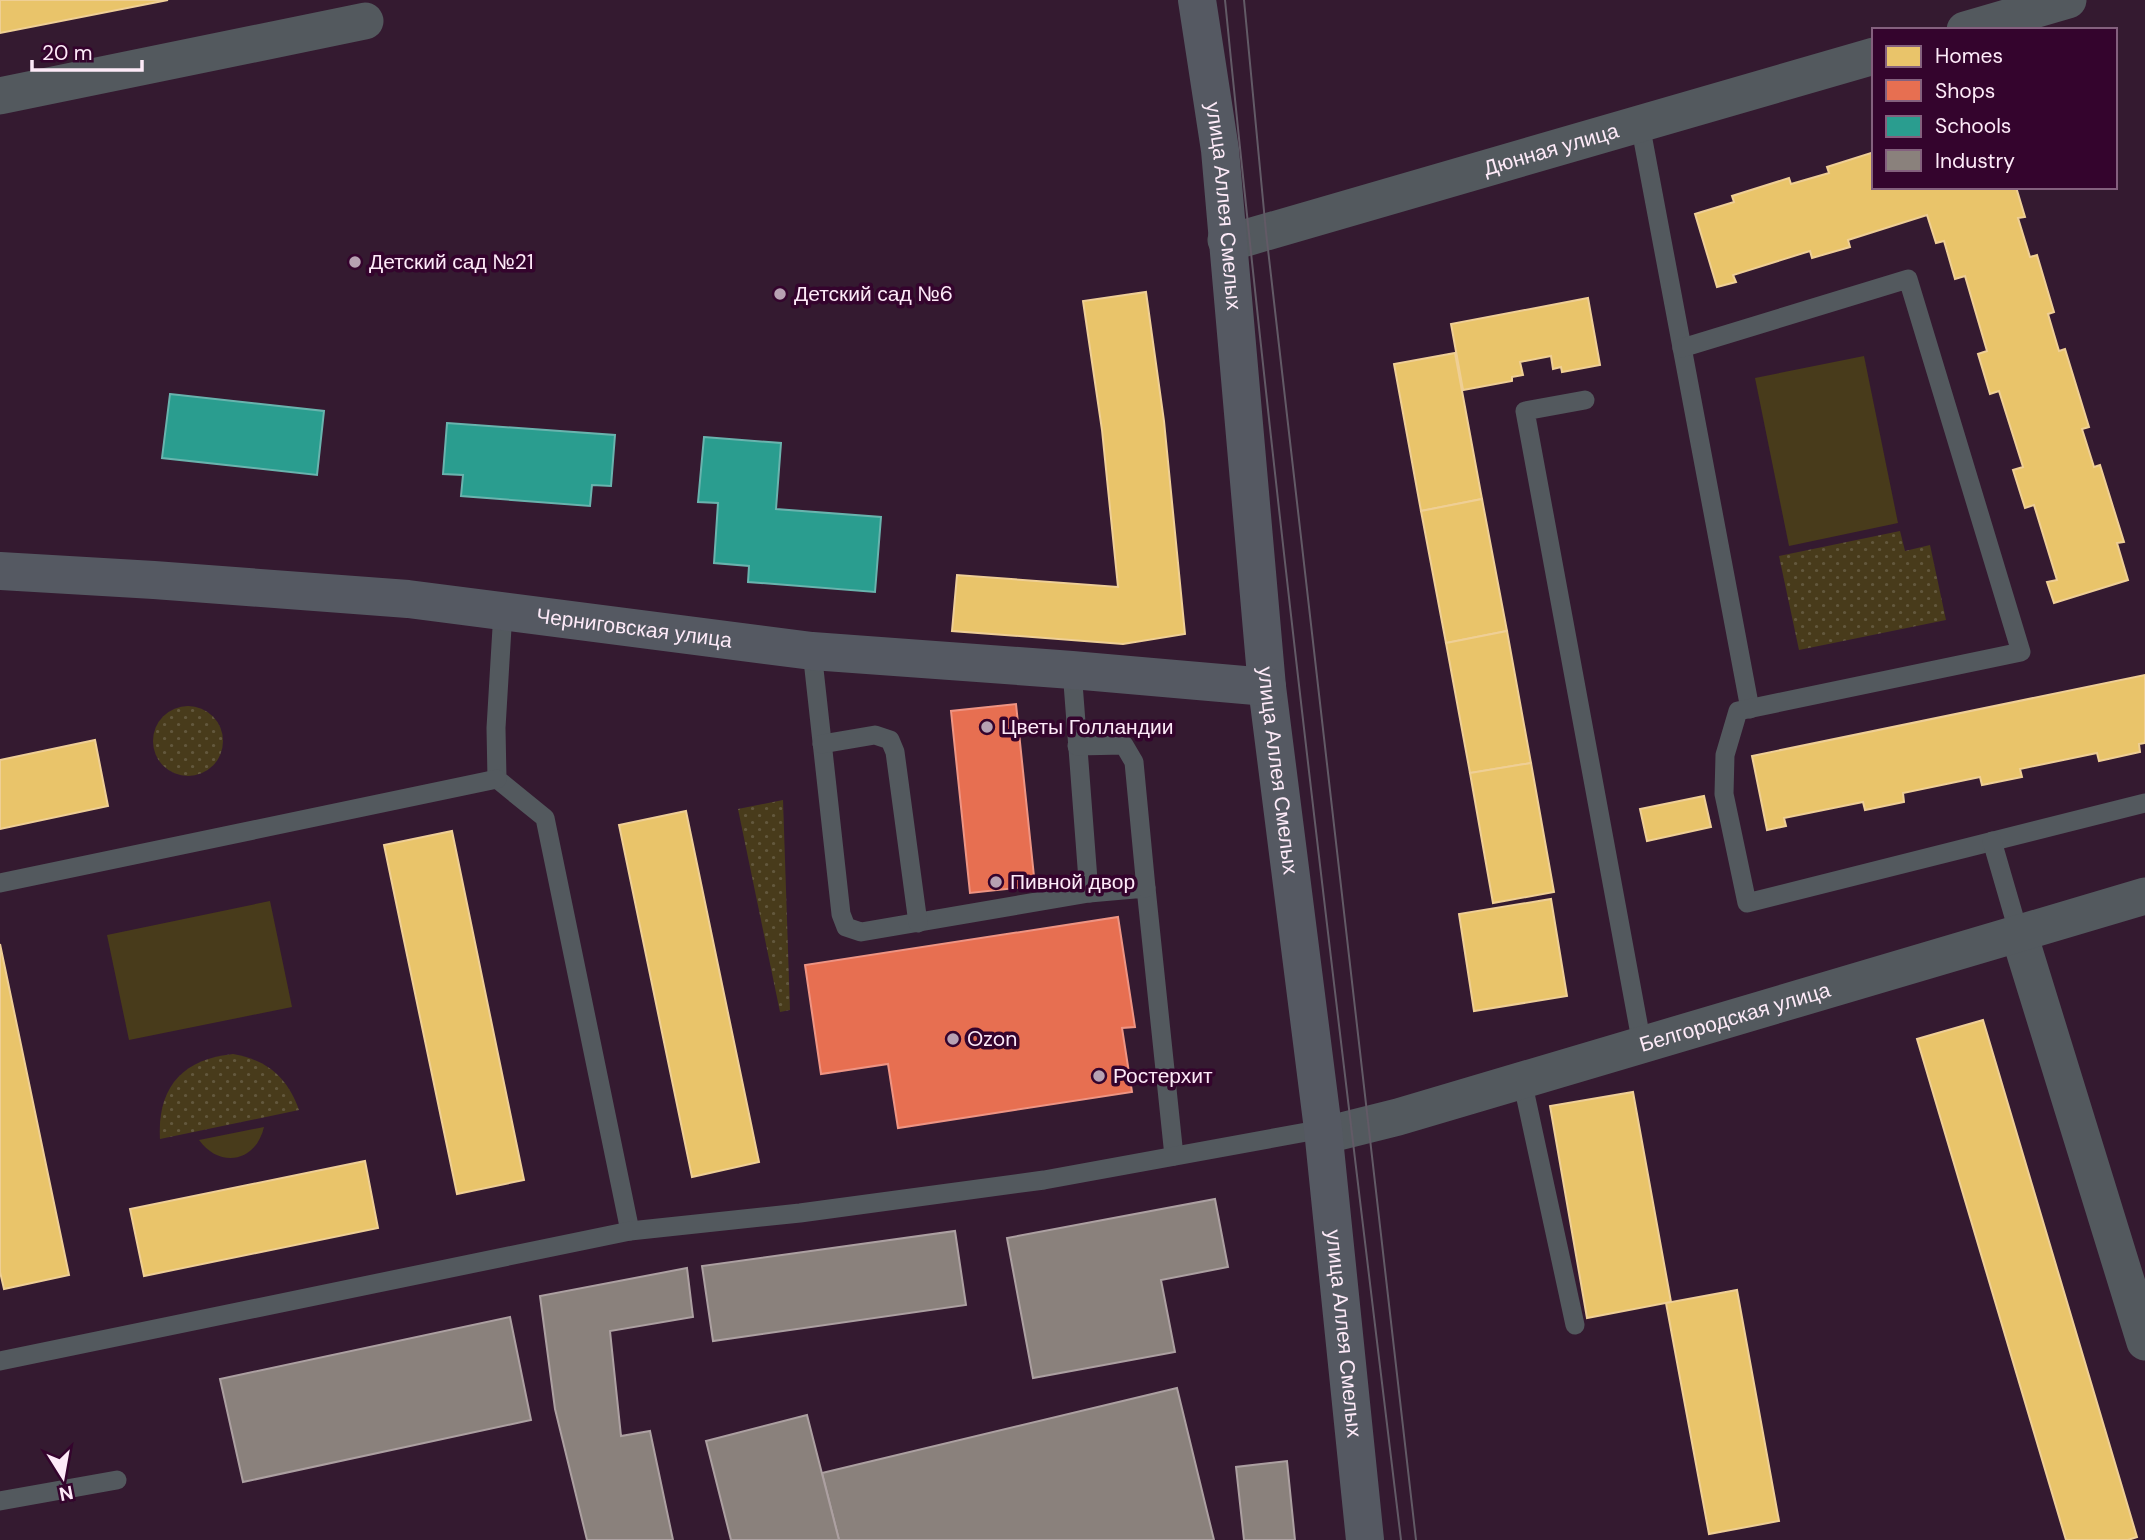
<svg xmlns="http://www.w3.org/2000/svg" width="2145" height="1540" font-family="'DM Sans',sans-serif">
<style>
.grass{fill:#483b1b}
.park{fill:url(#park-dots)}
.homes{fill:#e9c46a;stroke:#efcf95;stroke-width:2}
.shops{fill:#e76f51;stroke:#ee9483;stroke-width:2}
.schools{fill:#2a9d8f;stroke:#69b4ae;stroke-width:2}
.industry{fill:#8a817c;stroke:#aca0a1;stroke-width:2}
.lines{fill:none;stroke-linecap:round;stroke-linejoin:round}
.lane{stroke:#53595e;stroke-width:19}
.street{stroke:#53595e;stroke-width:37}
.secondary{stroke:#555962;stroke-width:38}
.tram{stroke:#625a66;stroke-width:2}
.poi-dot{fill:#b7a1b2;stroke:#34042d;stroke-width:2.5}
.labels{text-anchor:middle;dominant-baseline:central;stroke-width:7;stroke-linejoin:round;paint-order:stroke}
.street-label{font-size:21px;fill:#fdeaf8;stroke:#34042d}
.poi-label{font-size:21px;fill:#fdeaf8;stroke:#34042d;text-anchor:start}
</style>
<defs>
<pattern id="park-dots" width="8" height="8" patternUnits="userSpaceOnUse" patternTransform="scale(1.75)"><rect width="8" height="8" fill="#483b1b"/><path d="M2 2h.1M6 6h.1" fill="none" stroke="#63583d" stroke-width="1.8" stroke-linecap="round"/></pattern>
</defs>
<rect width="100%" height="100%" fill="#341a30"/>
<!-- grass -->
<g class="grass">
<path d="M1864,356L1898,523L1789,546L1755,378Z"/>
<path d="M270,901L292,1007L129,1040L107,935Z"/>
<path d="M264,1127C256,1162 220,1169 199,1140Z"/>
</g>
<!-- park -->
<g class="park">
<path d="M1900,531L1905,551L1930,545L1946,620L1799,650L1779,556Z"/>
<circle cx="188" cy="741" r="35"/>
<path d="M783,800L790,1010L780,1012L738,809Z"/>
<path d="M233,1054C267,1060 287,1077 299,1110L160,1139C157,1088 182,1059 233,1054Z"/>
</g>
<!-- homes -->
<g class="homes">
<path d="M0,0H168L0,33Z"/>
<path d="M1874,152V187H2016L2025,217L2018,218L2030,257L2037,255L2054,312L2048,314L2059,351L2065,349L2089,427L2082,429L2094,467L2100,465L2124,542L2117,543L2128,580L2054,603L2047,582L2057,580L2034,505L2025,508L2013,470L2023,467L1999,391L1990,394L1978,354L1987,351L1965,276L1955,279L1944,241L1936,243L1927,215L1848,240L1850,247L1812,258L1810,251L1733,275L1736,282L1717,287L1695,214L1734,202L1732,196L1789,178L1791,184L1829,173L1827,167Z"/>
<path d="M1146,292L1164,421L1185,634L1123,644L952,631L957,575L1118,587L1102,430L1083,301Z"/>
<path d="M1588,298L1600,365L1562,372L1561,367L1553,369L1551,356L1520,362L1523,375L1512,377V381L1463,390L1451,324Z"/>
<path d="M1455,353L1482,499L1421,511L1394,364Z"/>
<path d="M1482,499L1507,631L1446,643L1421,511Z"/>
<path d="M1507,631L1531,763L1470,773L1446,643Z"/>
<path d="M2145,675V743L2139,744L2140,752L2099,761L2097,753L2020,769L2022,777L1982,785L1980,777L1903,793L1904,802L1865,810L1863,802L1784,818L1786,826L1767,830L1752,756Z"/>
<path d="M95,740L108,806L0,829V760Z"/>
<path d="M1531,763L1554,892L1493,903L1470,773Z"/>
<path d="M1704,796L1711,827L1647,841L1640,809Z"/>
<path d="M686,811L759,1162L692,1177L619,825Z"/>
<path d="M452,831L524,1180L457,1194L384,845Z"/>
<path d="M1551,899L1567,996L1474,1011L1459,914Z"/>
<path d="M0,944L69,1275L4,1289L0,1272Z"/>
<path d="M1983,1020L2137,1537L2128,1540H2066L1917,1039Z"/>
<path d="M1633,1092L1671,1302L1587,1318L1550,1106Z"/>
<path d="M365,1161L378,1228L144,1276L130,1209Z"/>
<path d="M1737,1290L1779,1521L1709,1534L1666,1303Z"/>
</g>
<!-- shops -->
<g class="shops">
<path d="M1016,704L1035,886L970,893L951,711Z"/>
<path d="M1118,917L1135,1027L1122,1028L1132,1092L898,1128L888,1064L821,1074L805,965Z"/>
</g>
<!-- schools -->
<g class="schools">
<path d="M170,394L324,411L317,475L162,458Z"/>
<path d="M447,423L615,435L611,486L592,485L590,506L461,496L463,475L443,474Z"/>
<path d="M704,437L781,443L776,509L881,517L875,592L748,582L749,566L714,563L718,503L698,502Z"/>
</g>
<!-- industry -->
<g class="industry">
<path d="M1215,1199L1228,1267L1161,1280L1175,1352L1033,1378L1007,1238Z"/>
<path d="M955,1231L966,1305L713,1341L702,1266Z"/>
<path d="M687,1268L693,1317L610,1331L621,1436L650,1431L673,1540H587L555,1409L540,1296Z"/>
<path d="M510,1317L531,1420L243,1482L220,1379Z"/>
<path d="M1177,1388L1214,1540H839L822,1473Z"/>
<path d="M807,1415L839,1540H731L706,1441Z"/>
<path d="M1287,1461L1295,1540H1244L1236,1467Z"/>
</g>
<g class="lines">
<!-- lane -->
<g class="lane">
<path d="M1640,124L1750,709"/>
<path d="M1682,348L1908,279L2021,652L1738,711L1725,755L1724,794L1747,903L2145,803"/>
<path d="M1585,400L1525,411L1642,1045"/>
<path d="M503,611L496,728L497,779L545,818L630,1231"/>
<path d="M812,651L841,914L846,927L861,932L1089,893L1146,888L1174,1156"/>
<path d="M1072,670L1089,893"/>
<path d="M822,744L875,735L890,740L895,752L918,923"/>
<path d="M1077,746L1124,745L1134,762L1146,888"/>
<path d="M1992,841L2019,934"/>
<path d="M0,883L497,779"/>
<path d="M1522,1080L1575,1325"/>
<path d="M0,1361L630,1231L800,1213L1044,1180L1323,1129"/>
<path d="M0,1501L117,1480"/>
</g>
<!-- street -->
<g class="street">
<path d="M1965,30L2068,0"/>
<path d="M0,96L365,21"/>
<path id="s1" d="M1226,240L1234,241L1249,237L1874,56"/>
<path d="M2019,934L2145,1342"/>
<path id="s2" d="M1323,1129L1334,1133L1398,1117L2145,896"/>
</g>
<!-- secondary -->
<g class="secondary">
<path id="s3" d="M1197,0L1220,150L1267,687L1323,1129L1365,1540"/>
<path id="s4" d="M0,571L154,580L408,599L812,651L1072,670L1267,687"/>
</g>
<!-- tram -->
<g class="tram">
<path d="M1225,0C1276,514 1339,1027 1401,1540"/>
<path d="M1244,0L1266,232L1416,1540"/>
</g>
</g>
<!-- markers -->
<g class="poi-dot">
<circle cx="355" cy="262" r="7"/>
<circle cx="780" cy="294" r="7"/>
<circle cx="987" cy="727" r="7"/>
<circle cx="996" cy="882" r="7"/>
<circle cx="953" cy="1039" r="7"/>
<circle cx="1099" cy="1076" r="7"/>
</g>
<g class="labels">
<!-- street labels -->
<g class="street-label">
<text stroke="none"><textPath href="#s1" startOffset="338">Дюнная улица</textPath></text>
<text stroke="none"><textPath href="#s3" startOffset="208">улица Аллея Смелых</textPath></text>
<text stroke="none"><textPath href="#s4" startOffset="637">Черниговская улица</textPath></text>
<text stroke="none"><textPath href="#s3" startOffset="775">улица Аллея Смелых</textPath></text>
<text stroke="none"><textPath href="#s2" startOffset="429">Белгородская улица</textPath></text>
<text stroke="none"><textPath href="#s3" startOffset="1342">улица Аллея Смелых</textPath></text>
</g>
<!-- poi labels -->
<g class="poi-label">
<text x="369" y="262">Детский сад №21</text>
<text x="794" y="294">Детский сад №6</text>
<text x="1001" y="727">Цветы Голландии</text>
<text x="1010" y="882">Пивной двор</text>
<text x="967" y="1039">Ozon</text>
<text x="1113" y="1076">Ростерхит</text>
</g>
</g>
<!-- legend -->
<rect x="1872" y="28" width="245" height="161" fill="#34042d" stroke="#84607e" stroke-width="2"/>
<rect x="1886" y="46" width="35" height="21" fill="#e9c46a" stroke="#84607e" stroke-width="2"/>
<text x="1935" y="63" font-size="21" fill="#fdeaf8">Homes</text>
<rect x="1886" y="80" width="35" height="21" fill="#e76f51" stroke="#84607e" stroke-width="2"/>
<text x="1935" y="98" font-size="21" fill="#fdeaf8">Shops</text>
<rect x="1886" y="116" width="35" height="21" fill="#2a9d8f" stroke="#84607e" stroke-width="2"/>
<text x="1935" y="133" font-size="21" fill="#fdeaf8">Schools</text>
<rect x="1886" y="150" width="35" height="21" fill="#8a817c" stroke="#84607e" stroke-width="2"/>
<text x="1935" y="168" font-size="21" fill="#fdeaf8">Industry</text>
<!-- north arrow -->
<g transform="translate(63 1477) rotate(169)" stroke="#34042d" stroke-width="5" paint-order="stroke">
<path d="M0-5L12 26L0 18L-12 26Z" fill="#fdeaf8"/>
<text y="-10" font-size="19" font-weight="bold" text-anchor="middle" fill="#fdeaf8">N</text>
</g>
<!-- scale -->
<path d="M32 60v10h110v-10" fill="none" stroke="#fdeaf8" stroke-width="3.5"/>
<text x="42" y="60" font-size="21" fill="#fdeaf8" stroke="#34042d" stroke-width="5" paint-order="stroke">20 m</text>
</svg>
